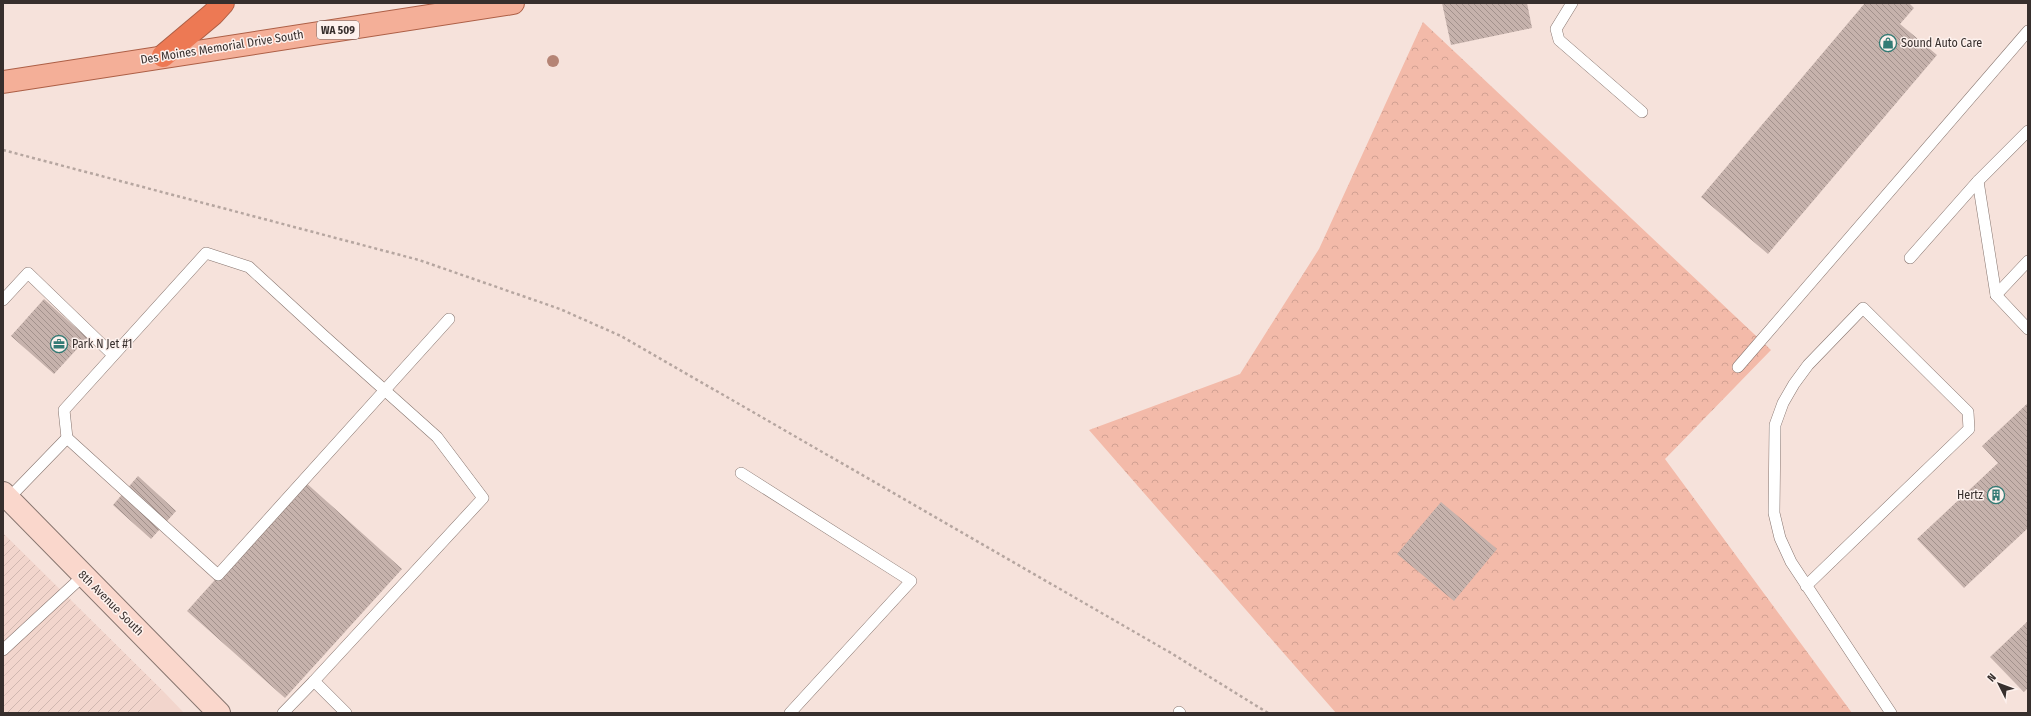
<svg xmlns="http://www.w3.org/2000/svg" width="2031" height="716" font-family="'Fira Sans Condensed',sans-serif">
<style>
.built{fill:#f2d5cc}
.industrial{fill:url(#industrial-furrows)}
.forest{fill:url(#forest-crowns)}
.building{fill:url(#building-back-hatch)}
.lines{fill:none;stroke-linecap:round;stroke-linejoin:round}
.lane-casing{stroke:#87756f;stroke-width:12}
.secondary-casing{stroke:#87756f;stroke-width:24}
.primary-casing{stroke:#ad5f46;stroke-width:24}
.highway-casing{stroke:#ad5f46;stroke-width:24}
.path{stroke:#b6a6a0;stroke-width:2.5;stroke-dasharray:3 3;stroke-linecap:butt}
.lane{stroke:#fff;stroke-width:11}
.secondary{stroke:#fad7cc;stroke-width:22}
.primary{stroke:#f4af98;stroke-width:22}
.highway{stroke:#ed7954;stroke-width:22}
.tree{fill:#b58475}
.labels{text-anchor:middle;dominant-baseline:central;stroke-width:3;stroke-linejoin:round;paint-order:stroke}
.shield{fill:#fdf1ed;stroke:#726967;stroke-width:1}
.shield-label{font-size:11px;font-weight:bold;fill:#372f2d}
.poi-label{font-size:12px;fill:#372f2d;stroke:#fdf1ed;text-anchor:start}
.street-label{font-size:12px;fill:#372f2d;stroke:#fdf1ed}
</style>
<defs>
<pattern id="industrial-furrows" width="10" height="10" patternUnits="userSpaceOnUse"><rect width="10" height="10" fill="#f2d5cc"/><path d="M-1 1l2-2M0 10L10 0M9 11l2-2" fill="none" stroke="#d0b7b0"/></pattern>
<pattern id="forest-crowns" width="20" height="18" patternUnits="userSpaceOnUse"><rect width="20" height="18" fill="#f3baa9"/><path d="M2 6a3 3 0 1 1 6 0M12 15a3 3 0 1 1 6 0" fill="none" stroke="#d1a092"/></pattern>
<pattern id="building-back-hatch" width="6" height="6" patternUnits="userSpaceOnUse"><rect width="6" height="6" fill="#c6b2ac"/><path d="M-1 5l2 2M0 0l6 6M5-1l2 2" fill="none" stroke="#a2918c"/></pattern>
</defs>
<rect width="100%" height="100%" fill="#f6e2db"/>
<!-- built -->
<path class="built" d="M162,690L184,713H139Z"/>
<!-- industrial -->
<path class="industrial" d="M3,533L162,690L139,713H3Z"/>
<!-- forest -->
<path class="forest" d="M1423,22L1771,350L1665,459L1852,713H1336L1089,430L1240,374L1319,249Z"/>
<!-- building -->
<g class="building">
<path d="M1442,3H1527L1532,28L1451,45Z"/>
<path d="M1865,3H1909L1914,8L1900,24L1937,55L1768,254L1701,197Z"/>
<path d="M44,299L87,338L54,374L11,336Z"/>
<path d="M2028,403V528L1964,588L1917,539L1998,463L1982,446Z"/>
<path d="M138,476L176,511L151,539L113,505Z"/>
<path d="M304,481L402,569L285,698L187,611Z"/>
<path d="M1441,502L1497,549L1454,601L1397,554Z"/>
<path d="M2028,621V688L2024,692L1990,657Z"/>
</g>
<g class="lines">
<!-- lane casing -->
<g class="lane-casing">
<g id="lane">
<path d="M1572,3L1556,29L1559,40L1642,112"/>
<path d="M1978,181L1996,295L2028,329"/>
<path d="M1910,258L1978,181L2028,131"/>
<path d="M1996,295L2028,261"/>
<path d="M3,300L28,273L113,355"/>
<path d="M1738,367L2028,31"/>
<path d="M67,438L64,410L206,253L249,267L323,335L437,437L483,498L314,681L346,713"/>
<path d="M741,473L911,581L790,713"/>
<path d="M8,499L67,438L218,575L449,319"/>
<path d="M1806,586L1969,429L1968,412L1863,308L1808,365L1794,384L1783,403L1775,425L1774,513L1780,538L1791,562L1891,713"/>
<path d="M3,650L83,576"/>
<path d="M1179,712L1180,713"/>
<path d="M283,713L314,681"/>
</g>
</g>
<!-- secondary casing -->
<g class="secondary-casing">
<path id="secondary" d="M3,493L219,713"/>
</g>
<!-- primary casing -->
<g class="primary-casing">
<path id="primary" d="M3,82L513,3"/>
</g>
<!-- highway casing -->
<g class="highway-casing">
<path id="highway" d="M163,56L213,14L223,3"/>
</g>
<!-- path -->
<path class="path" d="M3,150L419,260L560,309L621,336L1171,653L1268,713"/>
<!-- lane -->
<use href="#lane" class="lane"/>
<!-- secondary -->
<use href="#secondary" class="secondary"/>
<!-- primary -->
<use href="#primary" class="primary"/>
<!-- highway -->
<use href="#highway" class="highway"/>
</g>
<!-- trees -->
<circle class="tree" cx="553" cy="61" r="6"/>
<!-- icons -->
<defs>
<g id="shop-ring" transform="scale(0.9)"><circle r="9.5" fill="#fdf1ed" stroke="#337b75" stroke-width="1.5"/><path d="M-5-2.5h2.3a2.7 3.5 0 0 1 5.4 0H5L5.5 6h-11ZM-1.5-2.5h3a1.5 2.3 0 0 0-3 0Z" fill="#337b75"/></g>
<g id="office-ring" transform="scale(0.9)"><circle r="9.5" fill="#fdf1ed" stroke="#337b75" stroke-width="1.5"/><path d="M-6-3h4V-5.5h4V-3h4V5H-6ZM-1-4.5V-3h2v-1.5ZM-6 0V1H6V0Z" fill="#337b75"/></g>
<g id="building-ring" transform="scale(0.9)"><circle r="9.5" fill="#fdf1ed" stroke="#337b75" stroke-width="1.5"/><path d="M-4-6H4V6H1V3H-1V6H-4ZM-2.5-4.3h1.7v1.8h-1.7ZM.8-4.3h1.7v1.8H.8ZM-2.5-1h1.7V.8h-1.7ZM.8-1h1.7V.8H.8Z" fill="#337b75"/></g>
</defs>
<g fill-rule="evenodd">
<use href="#shop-ring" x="1888" y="43"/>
<use href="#office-ring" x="59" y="344"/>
<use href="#building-ring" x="1996" y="495"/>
</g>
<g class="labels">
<!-- shield labels -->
<rect class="shield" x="317" y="21" width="42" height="18" rx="3"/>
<g class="shield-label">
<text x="338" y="30">WA 509</text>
</g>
<!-- poi labels -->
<g class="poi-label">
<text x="1901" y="43">Sound Auto Care</text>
<text x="72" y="344">Park N Jet #1</text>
<text x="1983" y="495" text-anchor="end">Hertz</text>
</g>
<!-- street labels -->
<g class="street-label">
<text transform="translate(222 47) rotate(-9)">Des Moines Memorial Drive South</text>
<text transform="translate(111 603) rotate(45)">8th Avenue South</text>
</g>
</g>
<!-- border -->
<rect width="2031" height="716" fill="none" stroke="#372f2d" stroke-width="8"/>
<!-- north arrow -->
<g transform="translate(1999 684) rotate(312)" stroke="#fdf1ed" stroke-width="3" paint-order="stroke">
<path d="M0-3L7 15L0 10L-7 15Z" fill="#372f2d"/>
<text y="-6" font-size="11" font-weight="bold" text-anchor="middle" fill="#372f2d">N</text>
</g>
</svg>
